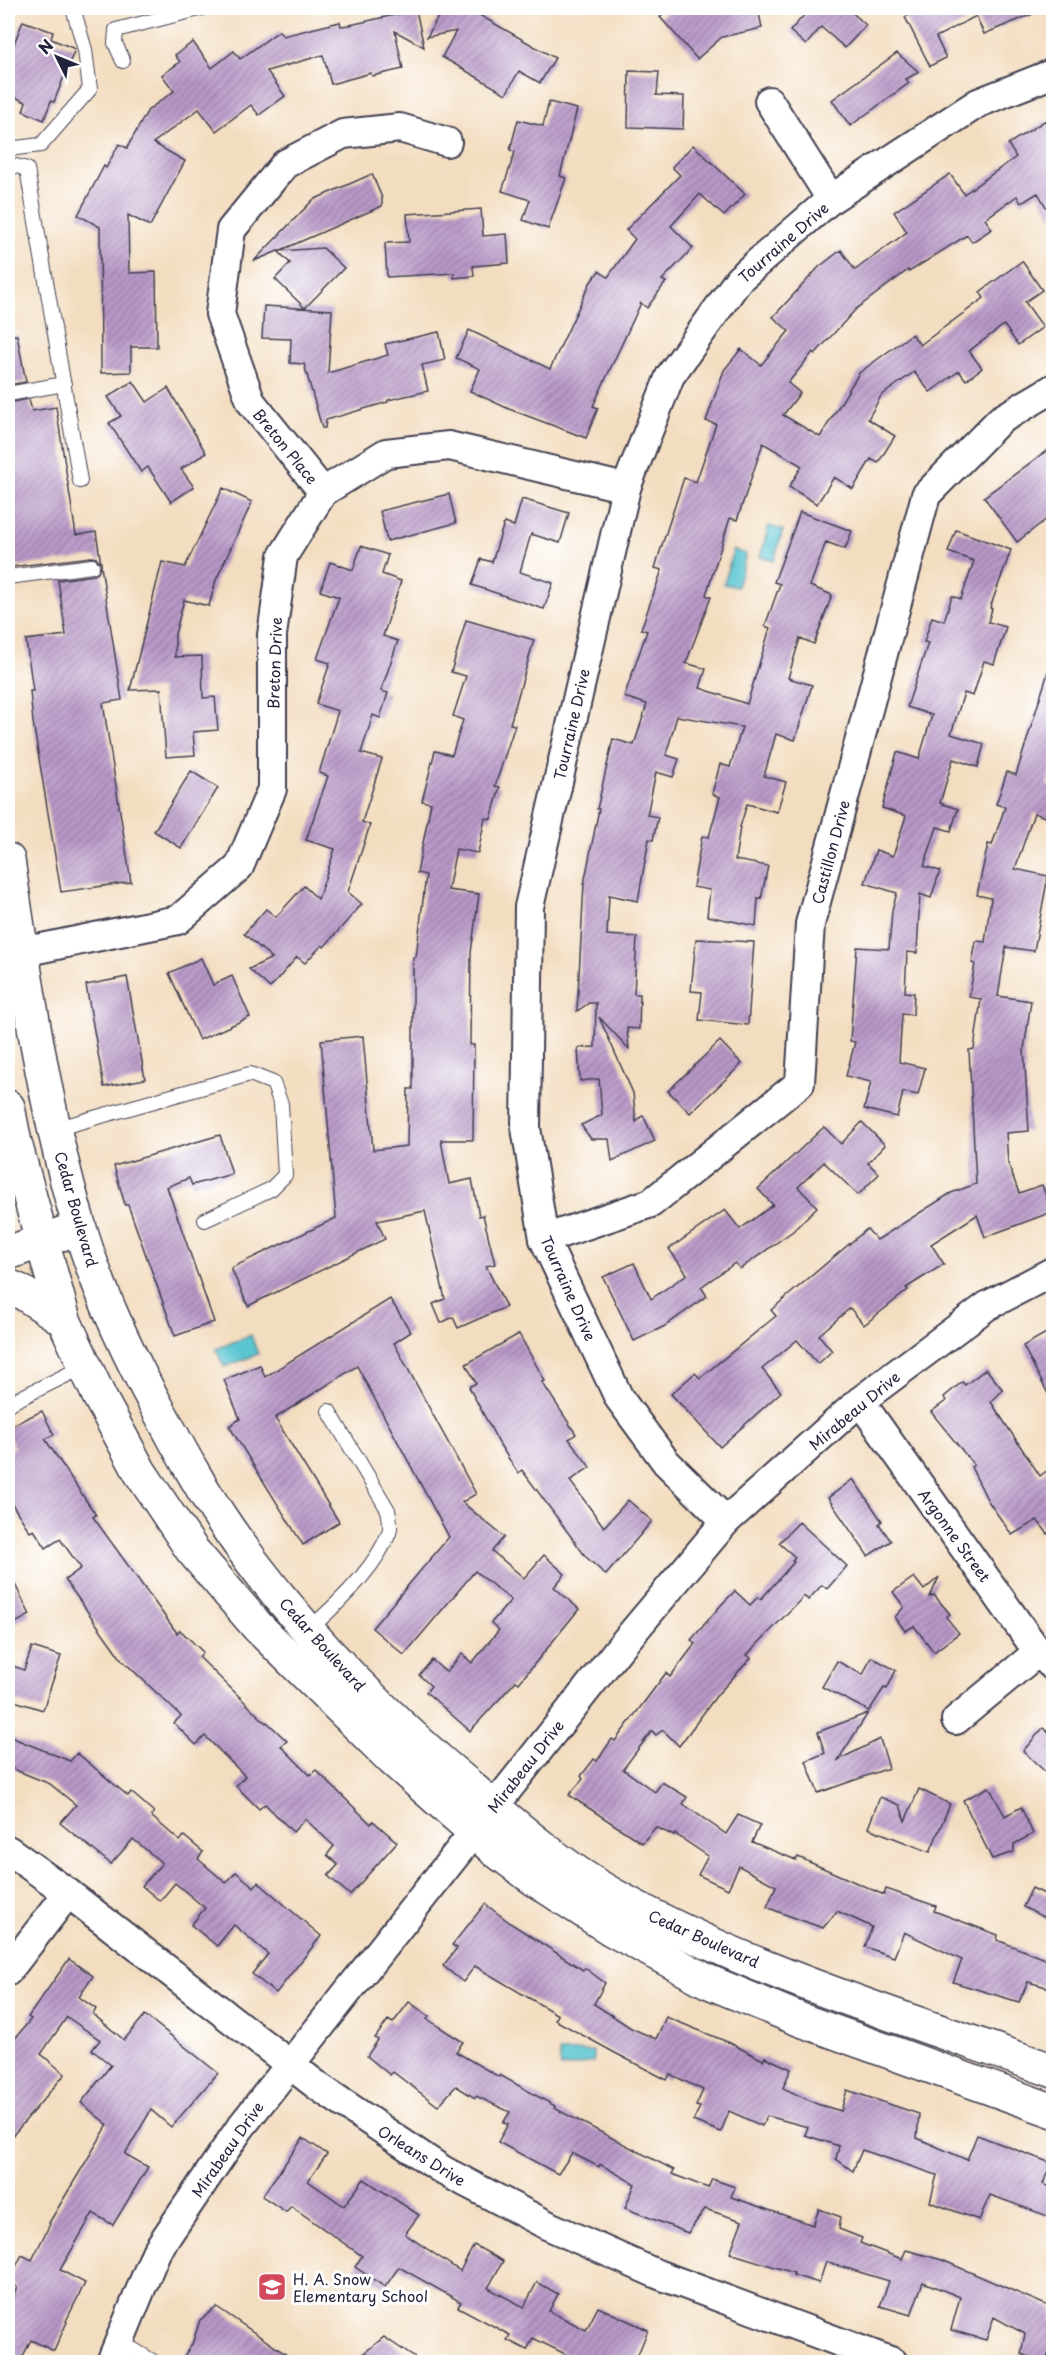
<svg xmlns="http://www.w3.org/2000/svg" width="1061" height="2370" font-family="'Playpen Sans',sans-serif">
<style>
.water{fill:#5ac6d1;stroke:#3e7486;stroke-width:1.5}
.building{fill:url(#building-hatch)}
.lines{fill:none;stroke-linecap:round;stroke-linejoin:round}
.service-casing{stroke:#413e4f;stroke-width:16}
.minor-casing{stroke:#413e4f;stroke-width:32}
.tertiary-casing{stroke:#413e4f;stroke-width:36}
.service{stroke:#fff;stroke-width:14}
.minor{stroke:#fff;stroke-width:28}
.tertiary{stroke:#fff;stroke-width:33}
.labels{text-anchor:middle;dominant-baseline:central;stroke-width:6;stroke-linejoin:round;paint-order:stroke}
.street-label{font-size:15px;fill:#22223b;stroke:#fff}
.poi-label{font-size:15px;fill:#22223b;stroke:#fff;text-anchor:start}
</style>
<defs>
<pattern id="building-hatch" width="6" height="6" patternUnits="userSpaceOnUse" patternTransform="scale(1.5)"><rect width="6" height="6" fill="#b898c7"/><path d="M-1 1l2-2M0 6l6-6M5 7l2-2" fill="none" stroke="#957ca3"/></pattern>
</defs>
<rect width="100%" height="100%" fill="#fff"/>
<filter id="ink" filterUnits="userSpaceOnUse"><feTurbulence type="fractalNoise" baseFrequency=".0167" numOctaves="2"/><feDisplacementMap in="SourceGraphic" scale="12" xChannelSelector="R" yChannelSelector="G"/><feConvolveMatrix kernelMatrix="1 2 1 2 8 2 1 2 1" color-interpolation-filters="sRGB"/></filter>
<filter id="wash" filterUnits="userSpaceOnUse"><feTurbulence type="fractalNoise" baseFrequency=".008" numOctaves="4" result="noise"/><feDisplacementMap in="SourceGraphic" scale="24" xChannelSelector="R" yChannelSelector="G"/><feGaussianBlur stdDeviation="1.35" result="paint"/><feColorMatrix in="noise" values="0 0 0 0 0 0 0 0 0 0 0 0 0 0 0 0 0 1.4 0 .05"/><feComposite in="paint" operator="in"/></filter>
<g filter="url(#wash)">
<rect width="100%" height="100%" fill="#f3ddc0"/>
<!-- water -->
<g class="water">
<path d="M769,526L783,530L774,561L760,557Z"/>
<path d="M733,550L746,554L737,587L724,584Z"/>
<path d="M251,1335L258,1354L224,1367L216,1349Z"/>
<path d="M593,2051V2062L561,2068L559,2052Z"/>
</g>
<g id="blocks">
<!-- building -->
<g class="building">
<path d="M443,8H467L555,58L540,83L519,71L506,94L442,57L456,31L427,37Z"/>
<path d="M671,8H758L762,28L722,37L697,59L660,17Z"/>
<path d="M799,8H847L866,25L845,48L821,27L806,45L790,31L806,13Z"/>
<path d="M924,8H1047L984,34L976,16L936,37L946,58L930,66L905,17Z"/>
<path d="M416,10L424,47L395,31L403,69L372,76L371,73L331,84L323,55L267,71L285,96L259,115L251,105L216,131L199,109L153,143L185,161L150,226L128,215L129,273L156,272L157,347H131V372L101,373L100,227L78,215L104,166L106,168L119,144L127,148L148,110L174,91L162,75L180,62L175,55L193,42L212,68L234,51L240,59L279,31L283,36L340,22L341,26L350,25Z"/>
<path d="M23,21L53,32L51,39L75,49L54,102L51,101L44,120L23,111L26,102L8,94V59Z"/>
<path d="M897,53L919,72L906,79L909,83L850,126L832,100Z"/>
<path d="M629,71L659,72L657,94L656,95L684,96L683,129L628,127Z"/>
<path d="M549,102L577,109L560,176L566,178L548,229L523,220L530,200L502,191L515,152L510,150L518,120L543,126Z"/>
<path d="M1046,120L1053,132V219L1038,193L1021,203L1017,196L985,219L992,229L972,242L967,235L909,272L908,270L856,309L815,354L813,352L788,383L800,393L783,415L820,437L859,373L912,334L920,345L984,298L980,292L1022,261L1042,290L1025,302L1043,327L1018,345L1004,325L969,351L982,368L966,380L959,371L930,392L914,372L881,396L868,419L895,436L878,463L871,459L853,489L834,477L817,504L789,487L802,466L763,443L737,520L730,518L706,595L711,597L686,663L706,669L700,688L747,704L770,628L765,626L780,584L774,582L800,512L852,531L845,549L826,542L810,586L832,595L814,644L800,638L788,678L812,685L795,740L776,734L764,776L786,782L777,812L747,804L740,827L735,860L768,866L761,899L758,898L756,926L707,916L710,890L693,887L702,836L709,837L720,797L712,794L720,764L730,767L742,727L677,716L666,755L679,759L673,777L656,772L647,815L658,817L653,840L649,839L638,901L609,895L607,935L637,937L634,994H640L639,1029L627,1028L629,1049L599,1017L633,1093L636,1122L643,1115L655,1141L612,1161L609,1139H591L581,1125L602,1115L599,1079L580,1081L578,1048L595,1047L596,1003H589L577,1011L584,884L599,809H597L613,739L634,745L647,704L624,697L647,631L641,629L662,570L655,568L663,542L684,478L696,482L716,424L706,421L724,370L741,349L761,365L789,331L773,317L819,267L841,250L855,270L907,232L894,212L950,174L964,194L1016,157L1008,144Z"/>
<path d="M693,145L745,194L724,216L700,194L671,226L693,248L662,280L666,282L647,308L641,303L593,406L598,408L586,438L509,409L470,391L480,369L456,358L469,330L550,369L590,283L599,271L608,277L635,239L626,230L680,175L672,167Z"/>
<path d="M372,174L382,198V206L279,251L323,248L344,268L305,308L275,279L290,263L278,251L254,261L313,200Z"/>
<path d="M481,209L483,236L507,234L509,263L473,266L474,276L454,278V273L387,277L385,243L409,242L407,214Z"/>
<path d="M264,306L332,310L328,373L388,355L385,344L439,332L445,360L422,365L428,391L388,400V402L326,420L325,428H322L304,364L290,363L291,339L262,338Z"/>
<path d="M17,335L26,382L8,385V336Z"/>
<path d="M133,381L147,402L168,388L206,453L181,469L194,487L171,502L148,467L141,472L109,423L121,416L108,397Z"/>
<path d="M29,399L32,411L56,407L76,535L96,532L101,564L96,558L91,557L11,567L8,547V403Z"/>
<path d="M1053,446V514L1017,542L984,497Z"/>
<path d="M223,488L252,502L216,580L209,606L184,600L175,634V657L202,656L203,698L215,697L218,730L193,732L195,755L166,757L161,689L130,690L162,562L185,567Z"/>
<path d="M449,494L456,523L387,541L380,511Z"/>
<path d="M522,499L569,513L560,543L531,534L520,572L553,583L544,609L472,585L481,559L492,562L504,523L514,526Z"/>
<path d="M956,530L1011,550L990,608L992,609L988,622L1006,627L994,664L984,661L973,696L964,693L951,734L984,744L978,767L953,759L940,803L958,809L951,831L937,827L924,866L940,871L931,898L920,894L917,953L907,952L905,992L914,993L913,1015L902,1014L899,1062L925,1068L918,1095L903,1092L897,1117L864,1109L871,1082L846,1076L855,1042L850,1041L857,947L889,949L892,910L897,893L865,883L876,850L893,856L906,816L882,808L897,752L919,759L932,715L907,707L928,643L924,642L932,617L944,621L952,596L961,599L974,561L948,552Z"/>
<path d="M361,546L388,555L382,574L401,581L383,636L398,641L381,691L388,693L380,718L373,715L361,753L382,759L362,822L370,825L348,892L362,904L324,947L322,945L305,963L297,957L270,988L249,969L272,958L244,934L266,909L276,917L304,886L318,899L335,849L306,840L328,776L319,773L338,711L316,704L330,663L317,659L339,597L320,591L330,562L353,570Z"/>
<path d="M101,566L122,700L103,703L131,882L61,892L33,722L30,691H33L26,640L66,635L58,580L94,575L98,573Z"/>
<path d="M466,620L534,640L510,724L515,725L495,786L500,787L491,819L485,818L478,853L456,849L448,890L479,894L471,953L470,1045H474L473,1140H441L449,1184L472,1179L479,1216L483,1215L495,1264L486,1266L506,1307L458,1328L453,1317L441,1323L433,1304L445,1299L425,1211L377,1221L385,1239L248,1306L231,1268L336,1218L321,1040L363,1036L373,1150L407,1146L408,1089H413V957H416L426,875L417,873L431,803L422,801L435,751L452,755L463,720L453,716L466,676L451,672Z"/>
<path d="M1049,669H1053V763L1047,785L1053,787V820L1034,813L1015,869L1048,876L1034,951L1006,947L998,996L1031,1001L1024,1050L1029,1131L1006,1133L1008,1163L1019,1193L1042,1185L1052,1212L985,1237L977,1215L931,1244L944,1264L906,1288L908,1290L864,1325L850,1308L819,1335L832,1351L818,1364L797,1340L762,1369L781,1392L720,1447L671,1394L695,1373L700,1378L776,1316L771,1310L867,1229L877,1240L951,1193L976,1184L969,1050L974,1049L981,999L969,997L975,964L972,963L976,941L985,942L991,898L977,895L988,844L992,845L1005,807L996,804L1007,772L1016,775Z"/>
<path d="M191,771L218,788L181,848L154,831Z"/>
<path d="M696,939L754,942L748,1025L699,1020L702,992L691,991Z"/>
<path d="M201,958L213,985L232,976L250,1017L199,1040L169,973Z"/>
<path d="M127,977L145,1079L104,1087L86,985Z"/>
<path d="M720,1041L742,1064L690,1113L668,1091Z"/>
<path d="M862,1122L885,1145L868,1163L879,1174L858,1195L824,1162L798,1187L817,1207L793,1231L740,1269L735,1263L701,1287L707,1296L665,1326L634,1341L603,1277L634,1263L651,1299L687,1274L669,1249L725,1210L740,1229L773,1205L758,1189L824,1127L841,1144Z"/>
<path d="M220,1135L232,1174L192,1185L189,1178L167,1187L214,1322L175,1336L128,1205H125L114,1166Z"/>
<path d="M390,1299L411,1332L394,1343L476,1494L462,1502L504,1537L492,1551L524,1578L544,1555L565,1574L554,1587L579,1609L519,1683L516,1681L470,1731L426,1692L431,1686L419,1675L432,1660L446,1672L462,1654L472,1663L499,1630L491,1623L511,1600L475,1571L404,1655L372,1628L449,1537L357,1366L275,1418L339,1522L303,1545L229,1426L240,1419L224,1380L260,1365L265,1377Z"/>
<path d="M1053,1329V1403L1023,1346Z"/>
<path d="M519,1334L545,1381L542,1382L576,1434L569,1439L590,1467L570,1481L604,1527L628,1500L652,1521L606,1575L586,1557L522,1470L518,1473L500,1445L469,1387L476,1383L466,1364Z"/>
<path d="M986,1369L1003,1390L991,1402L1040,1476L1053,1466V1540L1037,1520L1012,1535L988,1501L971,1467L974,1465L931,1412L946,1401L944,1397L962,1382L965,1385Z"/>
<path d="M42,1411L54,1435L45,1439L96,1515L93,1517L177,1633L180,1630L203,1652L199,1657L266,1723L267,1722L287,1741L281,1746L310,1775L316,1770L371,1824L373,1821L397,1842L350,1895L328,1876L338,1865L327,1855L334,1846L305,1819L293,1832L265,1804L259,1809L236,1786L245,1776L205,1736L196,1745L174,1723L181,1716L122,1660L65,1580L81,1568L60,1539L46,1548L34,1530L30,1532L8,1498V1451L14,1448L8,1435V1427Z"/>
<path d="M853,1479L882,1521L879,1524L891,1541L868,1556L828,1498Z"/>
<path d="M799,1522L847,1566L827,1589L822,1585L808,1600L804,1596L747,1655L751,1658L717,1695L679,1746L663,1730L656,1735L652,1731L623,1769L655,1792L662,1782L687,1797L683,1804L726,1834L738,1815L760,1825L752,1842L796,1860L798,1857L884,1895L886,1889L936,1906L934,1911L998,1935L997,1940L1053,1962V1989L1028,1982L1019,2002L953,1982L962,1960L904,1932L894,1957L865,1947L872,1927L837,1911L823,1928L784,1914L767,1907L776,1886L739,1866L728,1889L698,1875L708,1856L675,1834L674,1836L656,1827L642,1843L569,1795L583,1779L581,1776L594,1759L597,1761L612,1739L615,1741L666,1673L670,1677L695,1644L691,1640L721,1605L735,1591L750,1605L758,1597L761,1599L794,1562L792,1560L795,1557L779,1543Z"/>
<path d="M8,1570L30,1615L8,1627Z"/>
<path d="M914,1577L924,1590L939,1577L930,1597L934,1595L950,1614L946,1617L959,1633L934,1652L914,1626L905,1631L895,1617L904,1607L893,1592Z"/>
<path d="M32,1647L61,1656L43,1710L8,1699V1664L24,1670Z"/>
<path d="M871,1657L896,1670L887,1689L884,1688L869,1711L822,1687L837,1661L863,1675Z"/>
<path d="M868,1713L838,1760L880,1739L889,1768L818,1793L806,1761L825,1753L818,1732Z"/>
<path d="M1043,1728L1053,1737V1779L1023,1751Z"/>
<path d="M8,1736L70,1761L77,1753L128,1796L131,1792L154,1812L151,1816L180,1841L184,1836L203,1852L198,1859L226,1883L236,1872L254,1887L258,1882L321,1936L276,1993L252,1974L268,1954L234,1925L217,1946L191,1925L205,1908L175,1883L160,1901L142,1886L162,1863L133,1839L111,1864L60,1823L76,1805L50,1784L8,1767Z"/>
<path d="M989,1787L1005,1816L1021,1807L1033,1834L1014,1844V1852L992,1859L963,1800Z"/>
<path d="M919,1789L950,1804L930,1852L868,1828L880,1797L900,1805L905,1821Z"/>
<path d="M1032,1888L1053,1898V1922L1023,1907Z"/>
<path d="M485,1904L513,1925L583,1970L585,1968L605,1983L594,2004L631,2028L656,2039L666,2017L730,2043L763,2060L765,2057L791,2069L783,2088L817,2104L841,2111L847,2090L919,2114L917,2138L967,2160L977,2135L1051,2163L1043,2184L1053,2188V2218L990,2195L979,2220L930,2202L937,2175L862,2150L853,2171L836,2159L839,2146L805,2135L808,2127L767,2116L762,2126L729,2111L721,2132L693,2121L700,2107L696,2106L703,2090L670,2074L667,2080L615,2053L555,2020L558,2015L475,1966L463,1982L443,1966L457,1948L452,1945Z"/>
<path d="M69,1959L93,1976L79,1997L96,2009L93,2014L124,2040L145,2015L218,2073L171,2127L151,2110L125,2154L148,2167L113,2225L93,2213L60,2270L85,2283L66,2321L67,2322L54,2351L31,2340L20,2362H8V2308L17,2287L8,2282L22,2255L32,2260L50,2224L49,2223L108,2125L81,2103L111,2065L92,2050L100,2040L67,2017L41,2054L65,2074L8,2141V2047L31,2019L28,2017Z"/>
<path d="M409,2002L429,2016L427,2019L463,2042L456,2052L499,2077L500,2075L555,2106L554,2108L674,2170L672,2174L708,2188L712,2179L735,2187L731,2197L813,2225L819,2209L841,2217L839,2229L862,2238L860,2243L902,2259L906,2250L942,2260L1053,2308V2340L1046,2362H1040L1021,2354L1025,2334L994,2317L986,2340L951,2330L960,2297L923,2282L911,2315L880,2306L889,2281L826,2262L819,2283L793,2275L794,2273L730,2253L742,2221L705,2209L688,2233L625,2208L635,2184L600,2164L599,2167L572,2153L558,2174L498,2142L508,2124L503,2123L510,2112L476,2096L475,2098L456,2086L438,2106L393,2072L390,2075L367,2056L378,2040L375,2038L388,2020L393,2023Z"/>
<path d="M303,2138L327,2154L308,2181L344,2206L364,2179L419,2215L405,2234L460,2271L474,2245L503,2261L488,2288L524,2307L537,2282L558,2294L549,2311L586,2330L598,2307L648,2330L635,2362H581L533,2338L527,2350L507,2340L510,2335L458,2307L461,2302L399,2267L385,2287L355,2267L362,2256L291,2206L286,2212L262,2196Z"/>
<path d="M217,2307L297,2362H180L192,2344L200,2320Z"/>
<path d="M384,2337L421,2362H353Z"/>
</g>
</g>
</g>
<g filter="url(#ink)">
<use href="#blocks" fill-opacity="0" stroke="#413e4f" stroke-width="1.5"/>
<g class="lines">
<!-- service casing -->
<g class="service-casing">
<g id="service">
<path d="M123,61L115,43L116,30L203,8"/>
<path d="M8,149L41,145L90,89L85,50L73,8"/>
<path d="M8,167L16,166L27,169L80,481"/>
<path d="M8,394L64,384"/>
<path d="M8,577L92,566"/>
<path d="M55,1129L250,1074L273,1083L281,1104L285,1175L271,1189L205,1220"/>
<path d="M8,1404L85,1366"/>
<path d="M308,1630C337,1605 375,1569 389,1533C392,1525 389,1517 388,1510L329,1411"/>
<path d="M119,2341L154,2362"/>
</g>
</g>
<!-- minor casing -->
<g class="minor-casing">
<g id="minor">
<path d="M769,101L831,199"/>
<path d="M323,492L251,402L220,314L231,230L285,164L343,134L400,128L447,142"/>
<path d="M8,955L178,920L239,867L272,789V635L283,556L323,492L386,453L449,446L626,488"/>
<path d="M544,1239L651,1203L800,1083L810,924L926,495L1000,420L1054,388"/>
<path d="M860,1401L1038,1652L1054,1667"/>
<path d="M726,1521L666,1462L619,1398L544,1239L526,1128L529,907L626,488L670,376L739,279L831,199L978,103L1054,73"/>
<path d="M956,1720L1038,1652"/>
<path d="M8,1850L68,1893L319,2087L444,2171L549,2226L657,2274L893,2362"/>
<path d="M8,1971L68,1893"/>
<path d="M111,2362L156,2252L240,2128L617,1651L726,1521L860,1401L987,1306L1054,1271"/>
</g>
</g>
<!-- tertiary casing -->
<g class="tertiary-casing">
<g id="tertiary">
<path d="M8,860C26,983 44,1106 79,1225C97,1288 126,1350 157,1407C179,1448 201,1489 227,1527C287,1614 362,1693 442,1763C497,1809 549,1859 613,1895C751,1972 905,2018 1054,2071"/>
<path d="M8,1107L15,1143L64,1320L99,1396L140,1472L192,1550L258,1627L393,1760L495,1850L537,1881L611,1929L707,1981L801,2020L1054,2111"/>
<path d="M8,1253L64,1233"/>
<path d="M8,1286L20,1291L64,1320"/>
</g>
</g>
<!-- service -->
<use href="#service" class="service"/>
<!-- minor -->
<use href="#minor" class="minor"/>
<!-- tertiary -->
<use href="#tertiary" class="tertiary"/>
</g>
</g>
<!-- icons -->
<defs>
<g id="school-square" transform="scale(1.5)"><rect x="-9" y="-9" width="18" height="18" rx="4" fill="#d1495b" stroke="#fff"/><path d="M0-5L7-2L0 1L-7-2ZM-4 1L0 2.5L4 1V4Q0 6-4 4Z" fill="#fff"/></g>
</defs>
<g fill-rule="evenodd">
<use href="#school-square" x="272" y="2287"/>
</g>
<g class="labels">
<!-- street labels -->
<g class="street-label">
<text transform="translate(783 242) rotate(-41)">Tourraine Drive</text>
<text transform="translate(286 446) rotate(51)">Breton Place</text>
<text transform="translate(274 663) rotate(-88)">Breton Drive</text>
<text transform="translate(571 724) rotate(-77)">Tourraine Drive</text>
<text transform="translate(830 852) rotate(-75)">Castillon Drive</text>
<text transform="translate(77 1209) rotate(74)">Cedar Boulevard</text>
<text transform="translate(569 1288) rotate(66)">Tourraine Drive</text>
<text transform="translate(854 1410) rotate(-40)">Mirabeau Drive</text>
<text transform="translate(955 1535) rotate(54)">Argonne Street</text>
<text transform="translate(323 1644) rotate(48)">Cedar Boulevard</text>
<text transform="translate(525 1766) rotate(-52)">Mirabeau Drive</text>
<text transform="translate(704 1938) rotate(24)">Cedar Boulevard</text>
<text transform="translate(227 2149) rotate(-55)">Mirabeau Drive</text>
<text transform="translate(422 2155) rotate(32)">Orleans Drive</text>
</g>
<!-- poi labels -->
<g class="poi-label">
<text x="293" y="2278">H. A. Snow<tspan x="293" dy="17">Elementary School</tspan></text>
</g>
</g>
<!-- margin -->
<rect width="1061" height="2370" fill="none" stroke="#fff" stroke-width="30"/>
<!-- north arrow -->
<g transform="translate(57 57) rotate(313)" stroke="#ffffff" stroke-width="4.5" paint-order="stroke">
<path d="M0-4.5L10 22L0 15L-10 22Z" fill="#22223b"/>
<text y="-9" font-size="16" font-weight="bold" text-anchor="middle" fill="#22223b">N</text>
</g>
</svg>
